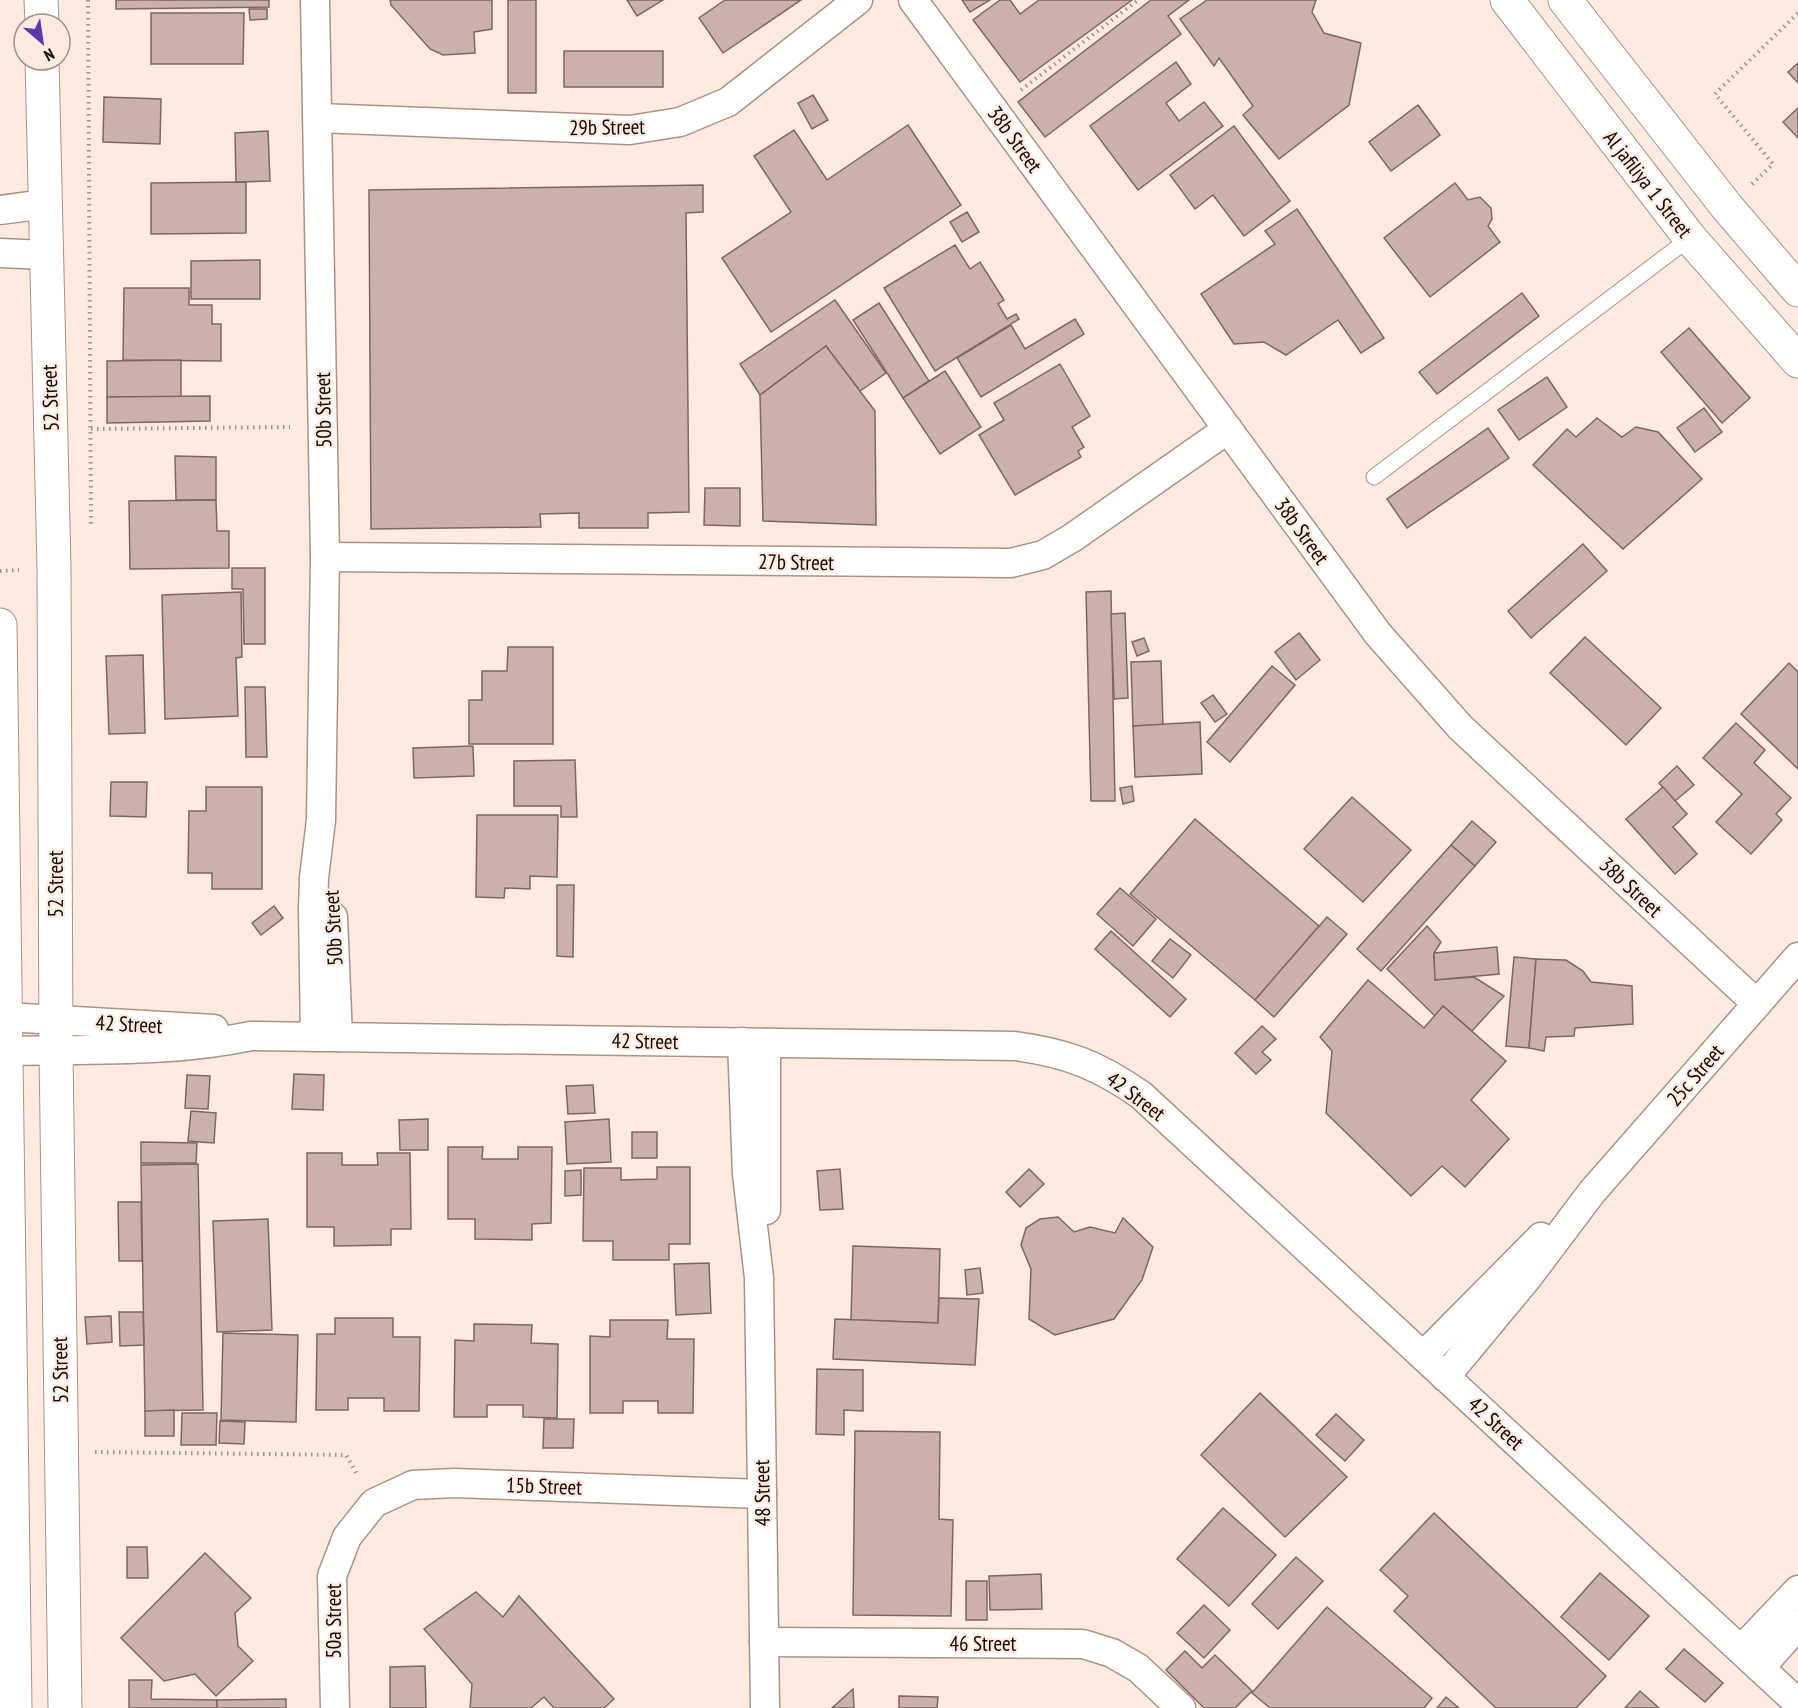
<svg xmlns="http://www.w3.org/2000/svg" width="1798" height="1708" font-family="'PT Sans Narrow',sans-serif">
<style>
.building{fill:#ccb0ab;stroke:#7f6662;stroke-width:1.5}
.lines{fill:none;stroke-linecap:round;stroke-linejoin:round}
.lane-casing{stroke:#aa9386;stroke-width:17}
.street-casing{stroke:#aa9386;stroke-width:31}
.secondary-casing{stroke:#aa9386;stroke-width:35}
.path{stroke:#9f9087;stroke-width:4;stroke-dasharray:1.5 4.5;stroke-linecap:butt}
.lane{stroke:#fff;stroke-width:15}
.street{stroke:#fff;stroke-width:28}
.secondary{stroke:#fff;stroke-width:33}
.labels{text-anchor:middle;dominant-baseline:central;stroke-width:4.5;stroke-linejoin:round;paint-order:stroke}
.street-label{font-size:21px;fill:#110a06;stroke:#feeade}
</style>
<rect width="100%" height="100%" fill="#feeade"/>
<!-- building -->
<g class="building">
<path d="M116,0H269V7L116,9Z"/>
<path d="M390,0H492V29L474,32L475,53L443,55L430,49L391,5Z"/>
<rect x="508" y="0" width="28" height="93"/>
<path d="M627,0H663L637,16Z"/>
<path d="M725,0H801L723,53L699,18Z"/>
<path d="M962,0H990L970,12Z"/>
<path d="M1000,0H1010L1020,14L1039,0H1132L1020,82L973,20Z"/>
<path d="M1151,0H1189L1168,16L1181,34L1045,137L1018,102Z"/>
<path d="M1207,0H1316L1312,12L1324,33L1361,43L1349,105L1279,159L1243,115L1253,106L1219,58L1214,66L1180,19Z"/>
<path d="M249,9H267V19L250,20Z"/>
<path d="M151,13H244L243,64H151Z"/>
<rect x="564" y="51" width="99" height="36"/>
<path d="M1176,62L1191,84L1166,103L1179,121L1204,102L1223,126L1138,190L1090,126Z"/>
<path d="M1798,63V83L1788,72Z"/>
<path d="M813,95L828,120L812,129L798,103Z"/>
<path d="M104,97L161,99L160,144L103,142Z"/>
<path d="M1418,105L1440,135L1391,171L1369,142Z"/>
<path d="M1798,108V138L1783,122Z"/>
<path d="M908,125L961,205L771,332L722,258L791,212L754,156L794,130L827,180Z"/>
<path d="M1234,126L1290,201L1244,236L1213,195L1195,209L1170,175Z"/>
<path d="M268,131L270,181L236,182L235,133Z"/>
<path d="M246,182V233L151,234V183Z"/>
<path d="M1455,183L1468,200L1480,197L1491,208L1492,219L1488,226L1500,242L1430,297L1384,238Z"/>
<path d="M703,185V212L686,213L689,512L648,513V528H579V513L540,514L541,527L371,529L369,190Z"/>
<path d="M1297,209L1384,338L1361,353L1338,320L1286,355L1264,342L1234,344L1201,294L1275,244L1265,231Z"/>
<path d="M967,212L979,232L962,242L950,222Z"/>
<path d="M955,245L970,269L980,262L1004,300L998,304L1007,319L1016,314L1019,319L935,371L884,288Z"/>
<path d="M260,260V299H191V261Z"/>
<path d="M124,288H189V305H212V324H221V361L123,360Z"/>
<path d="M1522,293L1539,316L1437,394L1419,372Z"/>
<path d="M835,300L886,373L860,391L826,346L760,395L740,364Z"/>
<path d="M879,303L929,381L903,398L853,320Z"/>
<path d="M1075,319L1084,334L981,397L957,358L1011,325L1025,349Z"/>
<path d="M1689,328L1750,398L1722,423L1661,352Z"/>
<path d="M826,346L875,411L876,525L763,521L760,395Z"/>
<path d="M181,360V397H107V361Z"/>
<path d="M1060,364L1090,416L1072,427L1084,447L1078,451L1081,457L1015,495L979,435L1004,420L994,403Z"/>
<path d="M945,371L981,427L940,454L903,398Z"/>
<path d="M1547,377L1567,407L1519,440L1498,410Z"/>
<path d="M210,396V421L107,423V397Z"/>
<path d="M1704,408L1722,432L1695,452L1677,428Z"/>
<path d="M1597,418L1622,437L1636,427L1658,432L1702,479L1623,549L1533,465L1567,429L1576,437Z"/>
<path d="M1488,428L1509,458L1407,528L1387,499Z"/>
<path d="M175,456L216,457V500H176Z"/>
<path d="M705,488H740V526L704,525Z"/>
<path d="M216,500L217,531H229V568L130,569L129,501Z"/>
<path d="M1583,544L1607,571L1531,638L1508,611Z"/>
<path d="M232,568H265V644H244L243,589H232Z"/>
<path d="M1111,591L1115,801H1091L1086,592Z"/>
<path d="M241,592L242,657L236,658L238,716L165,719L162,595Z"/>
<path d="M1125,613L1128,698L1114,699L1111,614Z"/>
<path d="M1299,633L1320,660L1296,680L1275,652Z"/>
<path d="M1585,637L1661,708L1626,745L1550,673Z"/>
<path d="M1144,638L1149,651L1137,656L1132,642Z"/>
<path d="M508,647H553V744H469V700H482V671H507Z"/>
<path d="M143,655L145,733L109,734L106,656Z"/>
<path d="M1161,661L1163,725L1133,726L1131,662Z"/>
<path d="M1789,663L1798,672V769L1741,714Z"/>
<path d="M1272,666L1295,685L1230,762L1207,742Z"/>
<path d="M245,687H265L267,757H246Z"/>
<path d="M1213,695L1227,714L1215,722L1201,703Z"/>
<path d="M1200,722L1202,774L1135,777L1133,726Z"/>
<path d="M1736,723L1765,750L1754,763L1791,798L1776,814L1782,820L1751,854L1716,822L1742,794L1703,758Z"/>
<path d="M473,746L474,776L414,778L413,748Z"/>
<path d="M575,760L577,817H561V806H514V761Z"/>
<path d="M1677,766L1694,785L1675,801L1659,783Z"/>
<path d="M111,782H147L146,817L110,816Z"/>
<path d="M1132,786L1134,801L1123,804L1120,788Z"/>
<path d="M206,787H262V889H212V873H188L189,811H206Z"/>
<path d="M1663,787L1687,814L1673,827L1697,854L1675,874L1626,819Z"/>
<path d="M1352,797L1411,850L1363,902L1304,849Z"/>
<path d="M477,815H558L557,877L530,876V889L505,888L504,898L476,897Z"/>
<path d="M1195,819L1319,926L1255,1000L1130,894Z"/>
<path d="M1472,821L1496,842L1475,866L1451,845Z"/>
<path d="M1451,845L1475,866L1381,971L1357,949Z"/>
<path d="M557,885H574L573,957L557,956Z"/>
<path d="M1120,888L1156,919L1133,946L1097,914Z"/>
<path d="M274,906L283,918L261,935L252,923Z"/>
<path d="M1327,917L1347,934L1274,1017L1255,1000Z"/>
<path d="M1427,926L1441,942L1434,953L1435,980L1474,977L1504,996L1472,1031L1443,1006L1435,1016L1387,969Z"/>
<path d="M1111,931L1186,999L1170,1017L1095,949Z"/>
<path d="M1170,939L1191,955L1173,978L1152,961Z"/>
<path d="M1497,947L1499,974L1435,980L1434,953Z"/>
<path d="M1514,957L1536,959L1529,1048L1506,1046Z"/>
<path d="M1536,959L1566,960L1583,971L1591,982L1632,986L1633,1024L1575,1028L1574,1036L1546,1037L1544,1051L1529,1048Z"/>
<path d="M1368,980L1424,1028L1443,1006L1506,1061L1471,1100L1509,1139L1465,1187L1442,1166L1411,1196L1326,1113L1332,1051L1320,1037Z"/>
<path d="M1262,1026L1276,1039L1262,1052L1271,1060L1256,1074L1235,1053Z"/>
<path d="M294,1074L324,1075L323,1110L292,1109Z"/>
<path d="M187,1075L210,1076L208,1109L185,1108Z"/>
<path d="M593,1085L595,1113L568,1114L566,1086Z"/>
<path d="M191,1111L216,1113L214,1143L188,1141Z"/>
<path d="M428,1119V1150H400L399,1120Z"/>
<path d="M609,1119L611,1162L567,1164L565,1122Z"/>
<rect x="632" y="1132" width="25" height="26"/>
<path d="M141,1142L197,1143L196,1163H141Z"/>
<path d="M448,1147H483L482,1159H518V1147H552L551,1223L532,1224V1240L475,1239V1219H448Z"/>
<path d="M307,1153H342V1165H378L377,1153H410L411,1229H391V1245L334,1246V1227H307Z"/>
<path d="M198,1164L203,1410L145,1411L141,1165Z"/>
<path d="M657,1167H690V1244H669V1260H613V1241H583L584,1168H621V1180L657,1179Z"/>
<path d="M840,1169L843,1209L820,1210L817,1171Z"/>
<path d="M1029,1169L1044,1184L1020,1207L1006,1192Z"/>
<path d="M581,1170V1195L565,1196V1171Z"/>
<path d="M118,1202H141L142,1261H119Z"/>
<path d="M1058,1217L1074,1232L1090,1227L1115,1233L1123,1218L1153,1247L1142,1280L1114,1319L1055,1335L1029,1319L1031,1269L1021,1245L1026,1228L1040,1219Z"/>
<path d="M268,1219L272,1330L217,1332L213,1221Z"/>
<path d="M853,1246L940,1249L938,1323L851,1320Z"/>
<path d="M709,1263L711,1313L676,1315L674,1264Z"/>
<path d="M980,1268L983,1293L967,1295L965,1270Z"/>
<path d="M939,1298L979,1299L975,1365L833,1359L835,1319L938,1323Z"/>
<path d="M119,1312H143L144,1345L120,1346Z"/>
<path d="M111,1316L112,1342L87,1344L85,1317Z"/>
<path d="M335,1318H393V1337H420L419,1411H384V1398H348V1410H316L317,1334H335Z"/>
<path d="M610,1320H668L667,1339H694L693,1413H658V1401H623V1413H590V1336L610,1337Z"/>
<path d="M474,1324L532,1325L531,1343L558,1344L557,1418L523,1417V1405H487V1417H454L455,1340L474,1341Z"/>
<path d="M223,1333L298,1335L296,1422L221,1420Z"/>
<path d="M817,1369L863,1370V1411L844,1410V1435L816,1434Z"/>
<path d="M1260,1393L1347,1477L1285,1537L1201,1455Z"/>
<path d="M174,1410V1436H145V1411Z"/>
<path d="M182,1413H217L216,1445H181Z"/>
<path d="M1336,1414L1364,1440L1345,1461L1316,1435Z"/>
<path d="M544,1419H574L573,1448H543Z"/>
<path d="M220,1421L245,1422L244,1444L219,1443Z"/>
<path d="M855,1431L940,1432L939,1519L953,1520L951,1616L853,1615Z"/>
<path d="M1223,1508L1276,1555L1229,1606L1177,1559Z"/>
<path d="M1434,1513L1606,1676L1576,1708H1496L1394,1611L1408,1596L1380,1570Z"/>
<path d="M127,1547H147L148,1578H127Z"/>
<path d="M205,1553L251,1598L235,1613L238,1646L253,1661L216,1696L195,1674L164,1681L121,1638Z"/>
<path d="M1296,1557L1323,1581L1278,1629L1252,1604Z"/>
<path d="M1600,1573L1649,1616L1609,1660L1561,1617Z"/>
<path d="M1041,1574L1042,1609L990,1610L989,1576Z"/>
<rect x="966" y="1581" width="21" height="39"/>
<path d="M476,1592L503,1617L519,1596L614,1699L604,1708H554L544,1697L531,1708H470L472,1684L424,1629Z"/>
<path d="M1204,1605L1230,1630L1204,1658L1177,1633Z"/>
<path d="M1327,1607L1432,1698L1424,1708H1270L1252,1693Z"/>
<path d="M1684,1649L1723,1683L1705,1702L1666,1669Z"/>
<path d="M1185,1651L1202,1668L1215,1655L1252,1691L1235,1708H1204L1166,1670Z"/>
<path d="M425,1666L426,1708H390V1667Z"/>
<path d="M129,1680H152L151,1699L217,1700V1708H129Z"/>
<path d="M853,1689L854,1708H832Z"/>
<path d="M1640,1691L1659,1708H1625Z"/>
<path d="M899,1696L938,1697L937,1708H899Z"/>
<path d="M1446,1697L1459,1708H1437Z"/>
<path d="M286,1699V1708H217V1700Z"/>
</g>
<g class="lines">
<!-- lane casing -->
<g class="lane-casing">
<path id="lane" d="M1374,477L1690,238"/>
</g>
<!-- street casing -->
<g class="street-casing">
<g id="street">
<path d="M315,0L325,557L321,820L314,878L313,909L315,1037"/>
<path d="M913,0L1378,634L1460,727L1757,1004"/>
<path d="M318,118L630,130L680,122L728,102L858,0"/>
<path d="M0,210L45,204"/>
<path d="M0,253L46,255"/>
<path d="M325,557L1011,563L1043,555L1072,538L1228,429"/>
<path d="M333,917L338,1037"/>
<path d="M6,1017L214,1029"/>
<path d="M742,1042L747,1174L759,1278L765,1708"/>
<path d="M6,1051C87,1049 171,1053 251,1036L1015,1046C1067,1053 1098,1065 1141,1095L1798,1703"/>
<path d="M766,1210V1043"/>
<path d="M1423,1356L1541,1237"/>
<path d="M1445,1377L1528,1277L1592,1192L1798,957"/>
<path d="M764,1642L1083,1644L1112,1653L1138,1668L1181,1708"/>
<path d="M1741,1650L1798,1590"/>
<path d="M1760,1668L1798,1625"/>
<path d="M335,1708L332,1576L347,1537L374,1503L413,1485L454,1483L762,1494"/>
</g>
</g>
<!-- secondary casing -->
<g class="secondary-casing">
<g id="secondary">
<path d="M41,0L42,24"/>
<path d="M1507,0L1690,238L1798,361"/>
<path d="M1565,0L1727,207L1798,290"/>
<path d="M42,60L54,568L56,1050L65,1708"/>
<path d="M0,625L15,1708"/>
</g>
</g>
<!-- path -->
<g class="path">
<path d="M88,0L91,524"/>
<path d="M1021,90L1138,0"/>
<path d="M1752,184L1773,164L1715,94L1798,13"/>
<path d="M91,429L290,427"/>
<path d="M0,571L19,570"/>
<path d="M95,1452L346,1455L358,1476"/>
</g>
<!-- lane -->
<use href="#lane" class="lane"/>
<!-- street -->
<use href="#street" class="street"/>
<!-- secondary -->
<use href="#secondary" class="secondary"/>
</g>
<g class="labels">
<!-- street labels -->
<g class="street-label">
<text transform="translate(607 127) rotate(-1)">29b Street</text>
<text transform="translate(1015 139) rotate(54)">38b Street</text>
<text transform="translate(1648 184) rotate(52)">Al jafiliya 1 Street</text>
<text transform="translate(50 398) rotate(-92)">52 Street</text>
<text transform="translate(323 410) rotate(-91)">50b Street</text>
<text transform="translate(1302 531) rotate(54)">38b Street</text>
<text transform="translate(796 562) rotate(1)">27b Street</text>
<text transform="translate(55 884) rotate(-90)">52 Street</text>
<text transform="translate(1631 887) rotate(43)">38b Street</text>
<text transform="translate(333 928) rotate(-93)">50b Street</text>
<text transform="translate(129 1024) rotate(3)">42 Street</text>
<text transform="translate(645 1041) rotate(1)">42 Street</text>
<text transform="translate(1695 1075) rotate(-49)">25c Street</text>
<text transform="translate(1136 1096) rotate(37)">42 Street</text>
<text transform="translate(60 1370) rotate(-91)">52 Street</text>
<text transform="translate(1496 1423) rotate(43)">42 Street</text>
<text transform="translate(544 1486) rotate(2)">15b Street</text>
<text transform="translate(762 1493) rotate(-91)">48 Street</text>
<text transform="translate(333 1621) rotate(-90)">50a Street</text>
<text x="983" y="1643">46 Street</text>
</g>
</g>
<!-- north arrow -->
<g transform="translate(42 42) rotate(151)"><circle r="28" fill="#feeade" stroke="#9f9088" stroke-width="1.5"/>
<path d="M0-4.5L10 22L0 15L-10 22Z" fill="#5b37af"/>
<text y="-9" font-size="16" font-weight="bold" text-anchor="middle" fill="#110a06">N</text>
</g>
</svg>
